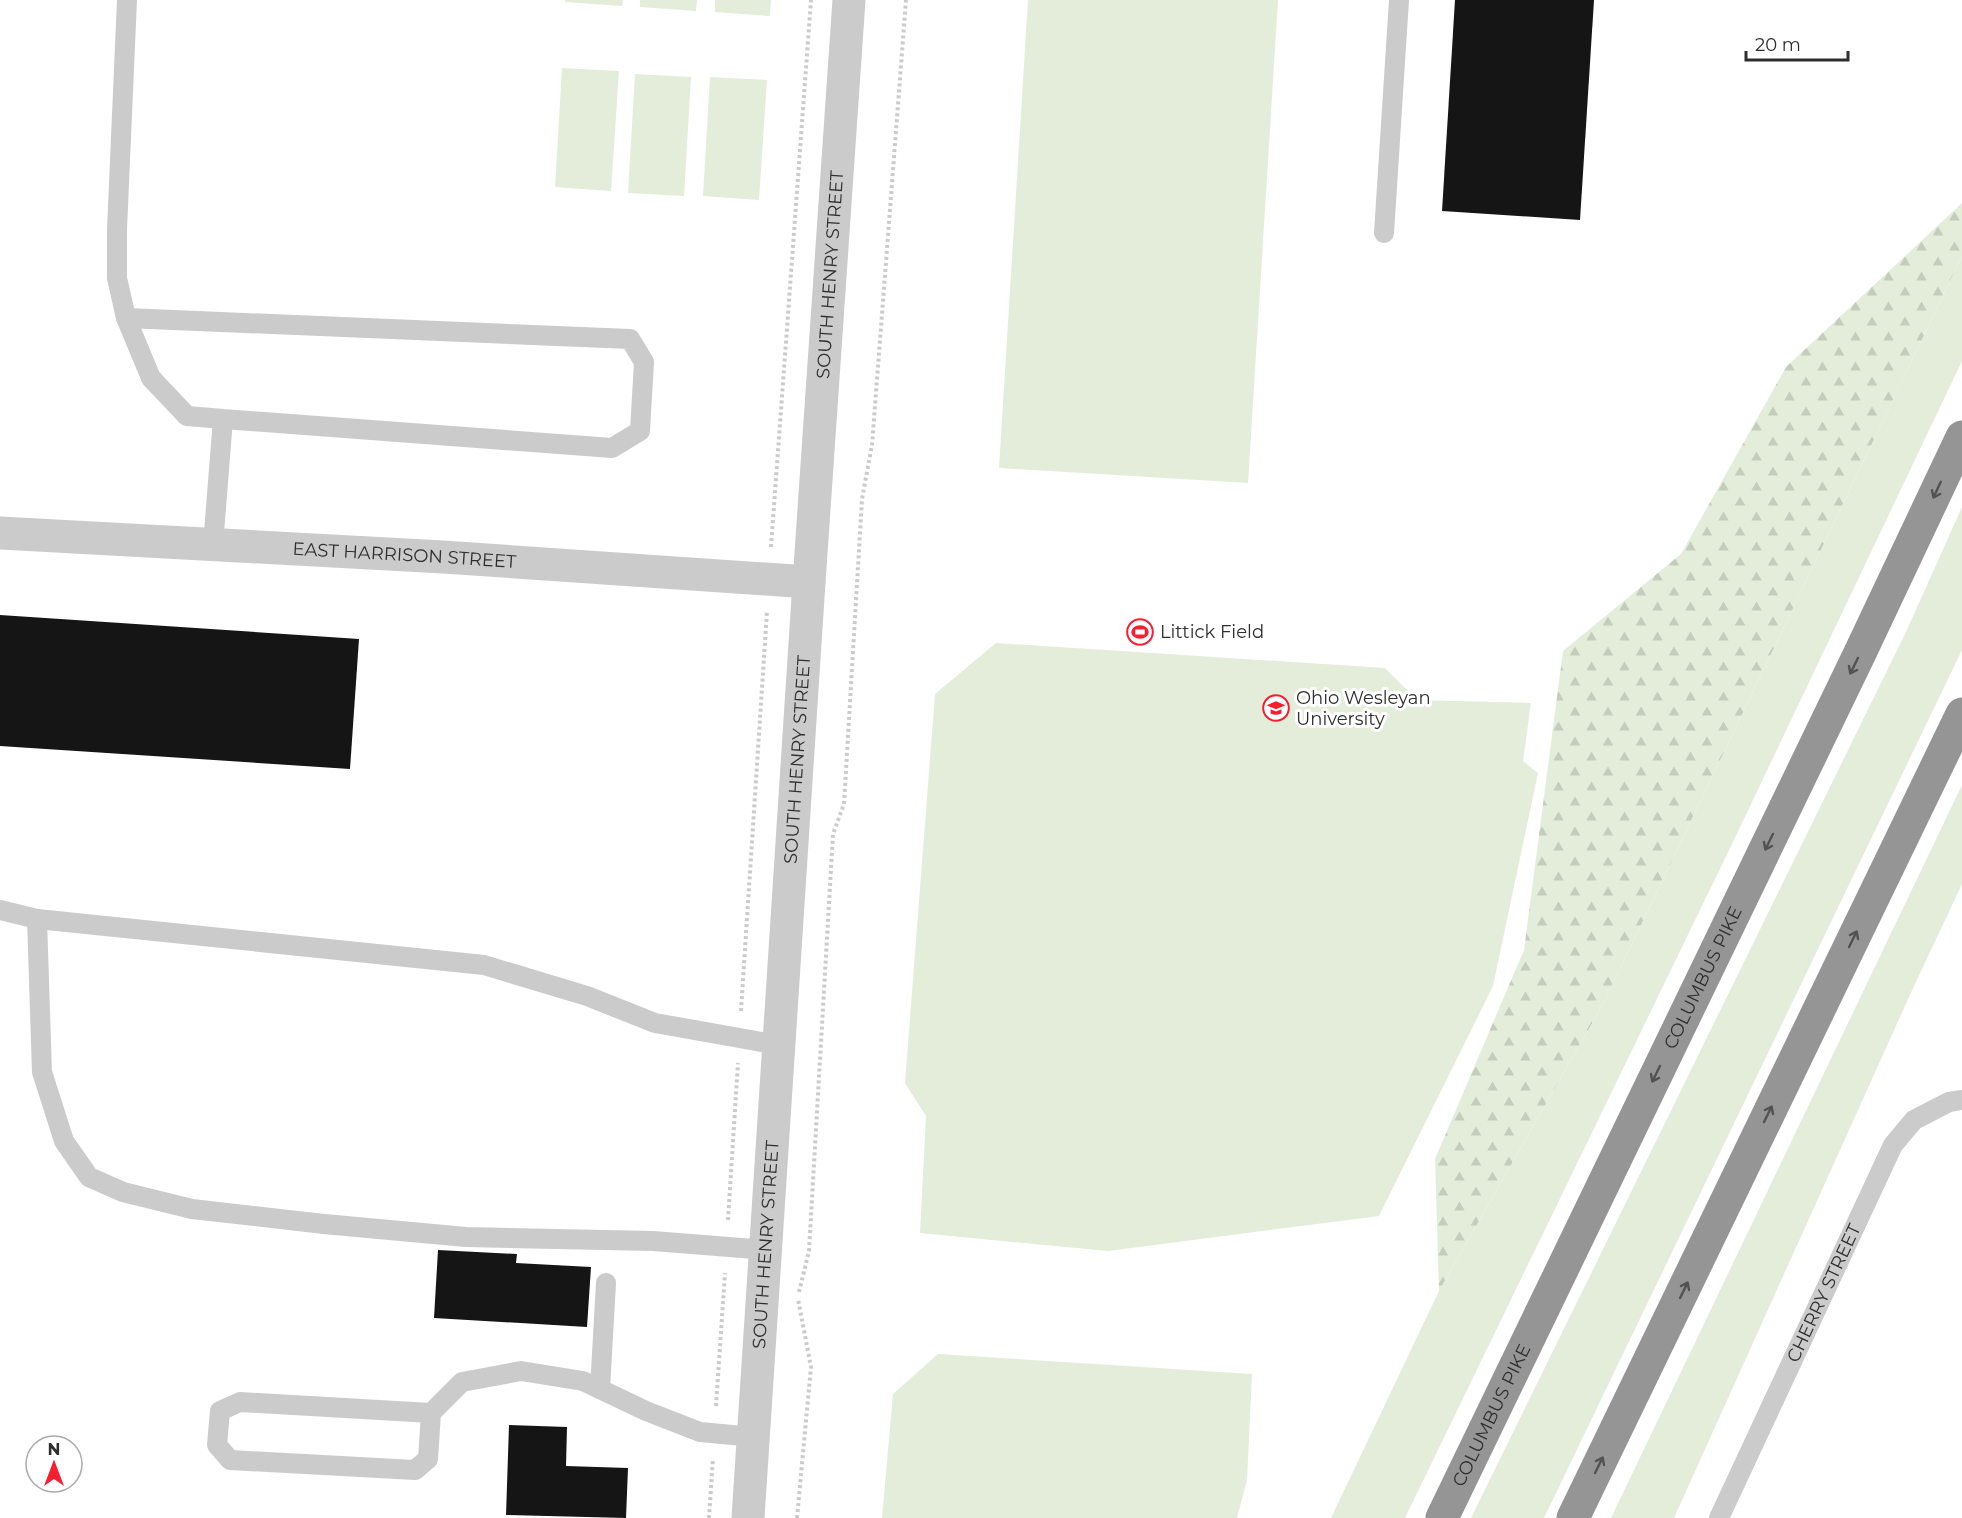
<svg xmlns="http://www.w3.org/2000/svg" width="1962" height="1518" font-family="Montserrat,sans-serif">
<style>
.green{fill:#e4edda}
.forest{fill:url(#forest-firs)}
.building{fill:#151515}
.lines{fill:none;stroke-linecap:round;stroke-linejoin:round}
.path{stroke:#cbcbcb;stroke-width:4;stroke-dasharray:3 3;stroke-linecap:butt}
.service{stroke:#cbcbcb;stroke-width:20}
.minor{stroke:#cbcbcb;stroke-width:33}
.motorway{stroke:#959595;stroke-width:33}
.oneway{stroke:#525252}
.labels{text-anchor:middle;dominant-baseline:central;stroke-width:6;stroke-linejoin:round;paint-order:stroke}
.street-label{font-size:18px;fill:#2e2e2e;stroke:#fff}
.poi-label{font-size:18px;fill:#2e2e2e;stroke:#fff;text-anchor:start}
</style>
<defs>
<pattern id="forest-firs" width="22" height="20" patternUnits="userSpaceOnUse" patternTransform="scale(1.5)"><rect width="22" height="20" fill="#e4edda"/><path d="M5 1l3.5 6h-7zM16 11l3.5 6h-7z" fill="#c4ccbb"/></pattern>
</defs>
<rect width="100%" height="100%" fill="#fff"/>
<!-- green -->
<g class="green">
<path d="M565,0H623L622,6L565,2Z"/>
<path d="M640,0H697L696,11L640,7Z"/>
<path d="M715,0H771L770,16L715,12Z"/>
<path d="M1028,0H1278L1248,483L999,468Z"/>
<path d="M562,68L619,71L611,191L555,187Z"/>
<path d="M635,74L691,77L684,196L628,193Z"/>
<path d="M710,77L767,80L759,200L703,196Z"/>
<path d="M1962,256V361L1733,842L1405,1518H1331L1439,1291L1603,1004Z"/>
<path d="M1962,507V650L1544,1518H1471L1906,632Z"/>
<path d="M996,643L1385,668L1417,700L1531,703L1523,761L1538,773L1493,986L1379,1216L1108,1251L920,1233L926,1116L905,1083L935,694Z"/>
<path d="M1962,785V884L1914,986L1674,1518H1611Z"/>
<path d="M938,1354L1252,1374L1247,1480L1237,1518H882L893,1394Z"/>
</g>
<!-- forest -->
<path class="forest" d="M1962,203V256L1603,1004L1439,1291L1435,1159L1524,950L1563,651L1681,554L1786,367Z"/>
<!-- building -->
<g class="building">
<path d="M1455,0H1594L1580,220L1442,211Z"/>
<path d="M0,615L359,639L350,769L0,746Z"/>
<path d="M438,1250L517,1254L516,1263L591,1267L587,1327L434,1318Z"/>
<path d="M509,1425L567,1427L566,1466L628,1468L626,1518L506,1515Z"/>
</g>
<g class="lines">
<!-- path -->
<g class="path">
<path d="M771,547L811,0"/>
<path d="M741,1011L767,611"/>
<path d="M728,1220L738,1063"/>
<path d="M799,1292L809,1251L833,834L844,804L862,499L872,445L906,0"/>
<path d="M716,1406L725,1273"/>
<path d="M709,1518L713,1458"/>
<path d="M797,1518L811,1367L798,1299"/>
</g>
<!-- service -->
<g class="service">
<path d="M1384,233L1399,0"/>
<path d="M126,318L117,278V229L127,0"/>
<path d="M213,545L223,419L612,448L640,431L644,362L630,339L126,318L151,378L187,416L223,419"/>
<path d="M0,910L37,919L42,1072L64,1141L89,1177L123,1192L192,1209L324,1224L466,1237L653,1241L766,1250"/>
<path d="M37,919L484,965L587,996L655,1023L779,1045"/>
<path d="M600,1389L606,1283"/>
<path d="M431,1413L428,1459L415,1470L230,1460L217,1445L220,1411L240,1402L431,1413L462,1382L521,1371L583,1381L646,1411L700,1432L754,1437"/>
<path id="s1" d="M1719,1518L1893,1145L1914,1120L1949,1102L1962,1100"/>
</g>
<!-- minor -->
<g class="minor">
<path id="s2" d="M0,533L443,557L809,582"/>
<path id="s3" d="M748,1518L809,582L849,0"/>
</g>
<!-- motorway -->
<g class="motorway">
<path id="s4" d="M1442,1518L1859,655L1962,437"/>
<path d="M1573,1518L1962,714"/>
</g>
</g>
<!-- one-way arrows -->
<defs><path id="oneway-shaft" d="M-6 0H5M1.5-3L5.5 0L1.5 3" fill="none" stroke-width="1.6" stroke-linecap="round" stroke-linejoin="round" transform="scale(1.5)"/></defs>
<g class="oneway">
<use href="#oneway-shaft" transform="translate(1937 490) rotate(115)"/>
<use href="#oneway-shaft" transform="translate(1854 666) rotate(116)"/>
<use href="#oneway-shaft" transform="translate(1769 842) rotate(116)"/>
<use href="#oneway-shaft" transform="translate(1853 939) rotate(-64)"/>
<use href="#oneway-shaft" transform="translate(1656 1074) rotate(116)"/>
<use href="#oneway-shaft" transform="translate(1768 1114) rotate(-64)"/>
<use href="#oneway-shaft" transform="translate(1684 1290) rotate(-64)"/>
<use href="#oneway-shaft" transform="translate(1599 1465) rotate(-64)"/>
</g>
<!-- icons -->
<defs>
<g id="stadium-ring" transform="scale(1.35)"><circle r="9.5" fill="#fff" stroke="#f71e2f" stroke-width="1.5"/><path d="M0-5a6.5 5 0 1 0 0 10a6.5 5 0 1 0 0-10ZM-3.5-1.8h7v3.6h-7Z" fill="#f71e2f"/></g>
<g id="university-ring" transform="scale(1.35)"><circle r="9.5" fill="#fff" stroke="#f71e2f" stroke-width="1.5"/><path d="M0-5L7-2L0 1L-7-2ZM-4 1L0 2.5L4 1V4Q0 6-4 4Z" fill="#f71e2f"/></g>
</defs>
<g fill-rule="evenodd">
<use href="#stadium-ring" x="1140" y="632"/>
<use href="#university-ring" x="1276" y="708"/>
</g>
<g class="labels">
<!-- street labels -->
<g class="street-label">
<text stroke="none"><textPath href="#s3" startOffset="1246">SOUTH HENRY STREET</textPath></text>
<text stroke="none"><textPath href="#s2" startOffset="405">EAST HARRISON STREET</textPath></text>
<text stroke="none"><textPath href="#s3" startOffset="760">SOUTH HENRY STREET</textPath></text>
<text stroke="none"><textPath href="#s4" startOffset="600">COLUMBUS PIKE</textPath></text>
<text stroke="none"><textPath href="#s3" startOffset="274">SOUTH HENRY STREET</textPath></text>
<text stroke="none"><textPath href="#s1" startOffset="248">CHERRY STREET</textPath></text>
<text stroke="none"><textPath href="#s4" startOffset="114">COLUMBUS PIKE</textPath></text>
</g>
<!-- poi labels -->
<g class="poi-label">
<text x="1160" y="632">Littick Field</text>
<text x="1296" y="698">Ohio Wesleyan<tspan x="1296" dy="21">University</tspan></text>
</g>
</g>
<!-- north arrow -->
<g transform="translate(54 1464)"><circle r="28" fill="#ffffff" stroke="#ababab" stroke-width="1.5"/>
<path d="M0-4.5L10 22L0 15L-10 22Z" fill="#f71e2f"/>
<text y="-9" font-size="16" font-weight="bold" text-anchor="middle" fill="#2e2e2e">N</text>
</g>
<!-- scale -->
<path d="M1746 51v9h102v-9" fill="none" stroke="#2e2e2e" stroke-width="3"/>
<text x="1755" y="51" font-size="18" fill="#2e2e2e" stroke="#ffffff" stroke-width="4.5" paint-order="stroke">20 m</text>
</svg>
